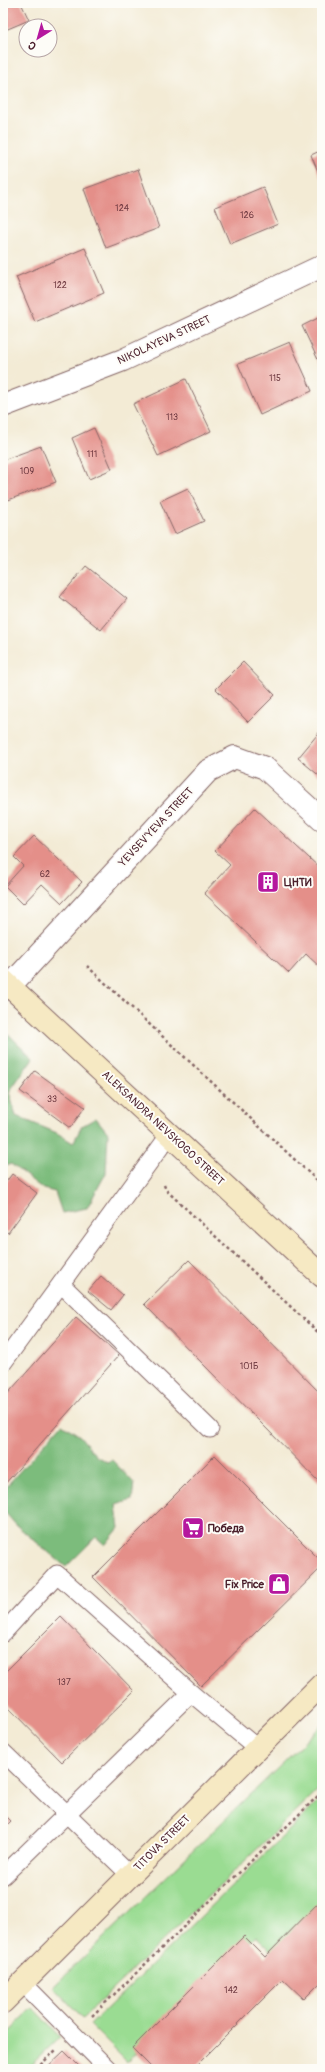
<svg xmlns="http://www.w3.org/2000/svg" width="325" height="2072" font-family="Pangolin,sans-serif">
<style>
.green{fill:#9adc92;stroke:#727e5e}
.forest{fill:#7bbc7c;stroke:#626e54}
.building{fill:#e48f89}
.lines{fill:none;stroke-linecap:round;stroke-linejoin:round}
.lane-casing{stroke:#856666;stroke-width:19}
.street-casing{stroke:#856666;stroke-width:24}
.secondary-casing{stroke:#856666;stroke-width:24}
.path{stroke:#856666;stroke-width:2.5;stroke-dasharray:3 3;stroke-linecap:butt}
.lane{stroke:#fff;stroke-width:17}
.street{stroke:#fff;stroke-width:22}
.secondary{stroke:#f6e9c3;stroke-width:22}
.labels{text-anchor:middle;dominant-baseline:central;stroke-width:4;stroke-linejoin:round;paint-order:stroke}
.number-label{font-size:9px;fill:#703b42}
.street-label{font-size:11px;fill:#4a1f2b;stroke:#fdfcf7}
.poi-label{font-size:11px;font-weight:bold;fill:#4a1f2b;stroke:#fdfcf7;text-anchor:start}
</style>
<rect width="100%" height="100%" fill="#fdfcf7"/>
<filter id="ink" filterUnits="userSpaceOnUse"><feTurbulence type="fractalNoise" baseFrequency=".025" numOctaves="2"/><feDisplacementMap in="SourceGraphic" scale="8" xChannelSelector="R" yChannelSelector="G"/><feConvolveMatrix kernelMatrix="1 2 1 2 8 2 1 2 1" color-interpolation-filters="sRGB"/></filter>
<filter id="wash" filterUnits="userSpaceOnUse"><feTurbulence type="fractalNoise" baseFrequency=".012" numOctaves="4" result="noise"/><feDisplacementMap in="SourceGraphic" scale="16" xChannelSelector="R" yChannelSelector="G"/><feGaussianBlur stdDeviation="0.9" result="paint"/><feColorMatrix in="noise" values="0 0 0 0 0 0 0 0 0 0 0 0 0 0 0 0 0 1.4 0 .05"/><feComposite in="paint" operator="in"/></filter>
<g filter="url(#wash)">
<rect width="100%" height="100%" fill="#f3ebd5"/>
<!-- green -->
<g class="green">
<path d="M322,1725V1786L83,2018L53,1987Z"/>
<path d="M322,1798V1909L276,1955L256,1936L127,2062L90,2025Z"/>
<path d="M33,2008L60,2037L27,2069H3V2037Z"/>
</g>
<!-- forest -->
<g class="forest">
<path d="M5,1031L33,1058L9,1092L16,1116L57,1133L73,1143L82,1126L96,1118L108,1133L106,1173L87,1208L62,1213L55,1192L43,1189L11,1164L3,1167V1033Z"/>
<path d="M62,1424L80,1436L96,1456L107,1462L112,1460L134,1483L132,1500L116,1505L119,1528L105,1545L96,1537L66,1567L16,1525L3,1510V1490Z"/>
</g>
<g id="blocks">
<!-- building -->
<g class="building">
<path d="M3,3H21L29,20L3,31Z"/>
<path d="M322,150V181L311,155Z"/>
<path d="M138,169L159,228L106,248L84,189Z"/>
<path d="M263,187L278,224L230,244L215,207Z"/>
<path d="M85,248L104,293L35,322L16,277Z"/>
<path d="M322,316V363L320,364L302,326Z"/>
<path d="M290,342L312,391L260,415L238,364Z"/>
<path d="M186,379L211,431L158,456L133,404Z"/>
<path d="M94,428L112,469L89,479L72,438Z"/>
<path d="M41,446L56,482L3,502V460Z"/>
<path d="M188,488L204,521L175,534L160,501Z"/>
<path d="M86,566L127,599L101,630L60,597Z"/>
<path d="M243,662L275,695L248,722L216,689Z"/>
<path d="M322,729V778L298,758Z"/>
<path d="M255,808L322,870V969L306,954L289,973L204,893L230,865L215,851Z"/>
<path d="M34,836L82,882L62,903L42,884L23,904L5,886L23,866L14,857Z"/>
<path d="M35,1071L85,1107L70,1128L20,1091Z"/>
<path d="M12,1174L37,1193L8,1233L3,1229V1186Z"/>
<path d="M189,1260L322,1395V1485L144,1304Z"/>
<path d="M101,1276L123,1295L111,1310L88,1291Z"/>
<path d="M76,1317L119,1355L3,1486V1399Z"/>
<path d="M215,1455L322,1562V1567L201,1686L93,1577Z"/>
<path d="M61,1616L134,1691L62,1762L3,1702V1674Z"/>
<path d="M3,1813L11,1821L3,1829Z"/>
<path d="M322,1899V1981L304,1999L283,1979L193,2069H153L132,2048L244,1936L265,1957Z"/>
<path d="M64,2051L82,2069H45Z"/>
</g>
</g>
</g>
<g filter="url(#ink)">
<use href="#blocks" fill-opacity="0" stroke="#856666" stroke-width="1"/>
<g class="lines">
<!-- lane casing -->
<g class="lane-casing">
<g id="lane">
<path d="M61,1284L210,1429"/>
<path d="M3,1363L170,1134"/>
<path d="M3,1633L57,1574L191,1693L3,1876"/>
<path d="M191,1693L257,1748"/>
<path d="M3,1752L130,1875"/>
<path d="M22,1982L108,2069"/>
</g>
</g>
<!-- street casing -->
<g class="street-casing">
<g id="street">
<path d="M3,406L123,360L322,266"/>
<path d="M10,986L208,771L235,757L265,768L322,820"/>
</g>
</g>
<!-- secondary casing -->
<g class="secondary-casing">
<g id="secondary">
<path d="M3,980L322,1276"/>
<path d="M3,2002L322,1684"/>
</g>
</g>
<!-- path -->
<g class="path">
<path d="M87,966L322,1185"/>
<path d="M164,1185L166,1190L322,1336"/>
<path d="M92,2016L322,1792"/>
<path d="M36,2069L56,2050"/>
</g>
<!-- lane -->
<use href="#lane" class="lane"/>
<!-- street -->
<use href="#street" class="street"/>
<!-- secondary -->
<use href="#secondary" class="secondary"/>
</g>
</g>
<!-- icons -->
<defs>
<g id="building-square" transform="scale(1.15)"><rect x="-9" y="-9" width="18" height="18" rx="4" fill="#b5179e" stroke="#fdfcf7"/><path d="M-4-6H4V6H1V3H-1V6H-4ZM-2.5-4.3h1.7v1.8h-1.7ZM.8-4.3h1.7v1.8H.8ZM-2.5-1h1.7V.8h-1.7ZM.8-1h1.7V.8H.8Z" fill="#fff"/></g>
<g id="supermarket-square" transform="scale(1.15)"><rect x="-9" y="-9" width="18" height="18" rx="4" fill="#b5179e" stroke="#fdfcf7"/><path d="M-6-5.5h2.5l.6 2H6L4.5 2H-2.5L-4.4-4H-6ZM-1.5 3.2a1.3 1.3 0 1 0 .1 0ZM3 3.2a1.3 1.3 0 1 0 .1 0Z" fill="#fff"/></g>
<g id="shop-square" transform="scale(1.15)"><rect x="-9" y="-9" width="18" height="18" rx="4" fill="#b5179e" stroke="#fdfcf7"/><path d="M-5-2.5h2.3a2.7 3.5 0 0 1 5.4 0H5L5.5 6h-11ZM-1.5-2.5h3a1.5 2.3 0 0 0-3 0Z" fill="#fff"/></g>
</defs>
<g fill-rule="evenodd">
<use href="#building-square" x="268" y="882"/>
<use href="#supermarket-square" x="193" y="1528"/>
<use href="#shop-square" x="279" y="1584"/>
</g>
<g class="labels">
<!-- number labels -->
<g class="number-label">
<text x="122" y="208">124</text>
<text x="247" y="215">126</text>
<text x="60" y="285">122</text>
<text x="275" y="378">115</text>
<text x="172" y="417">113</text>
<text x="92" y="454">111</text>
<text x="27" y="471">109</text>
<text x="45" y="874">62</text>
<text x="52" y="1099">33</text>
<text x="249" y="1366">101Б</text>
<text x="64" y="1682">137</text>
<text x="231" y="1990">142</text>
</g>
<!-- street labels -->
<g class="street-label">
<text transform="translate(164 340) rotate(-25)">NIKOLAYEVA STREET</text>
<text transform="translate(156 827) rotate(-47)">YEVSEV'YEVA STREET</text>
<text transform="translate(163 1128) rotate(43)">ALEKSANDRA NEVSKOGO STREET</text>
<text transform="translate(162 1843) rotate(-45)">TITOVA STREET</text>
</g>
<!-- poi labels -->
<g class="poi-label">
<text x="284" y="882">ЦНТИ</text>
<text x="208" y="1528">Победа</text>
<text x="264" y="1584" text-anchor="end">Fix Price</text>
</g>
</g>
<!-- margin -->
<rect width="325" height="2072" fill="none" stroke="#fdfcf7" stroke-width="16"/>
<!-- north arrow -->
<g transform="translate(38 38) rotate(217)"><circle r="19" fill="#fdfcf7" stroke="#b5a4a5"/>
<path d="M0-3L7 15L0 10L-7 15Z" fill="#b5179e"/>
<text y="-6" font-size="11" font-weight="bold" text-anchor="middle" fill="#4a1f2b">С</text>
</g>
</svg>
